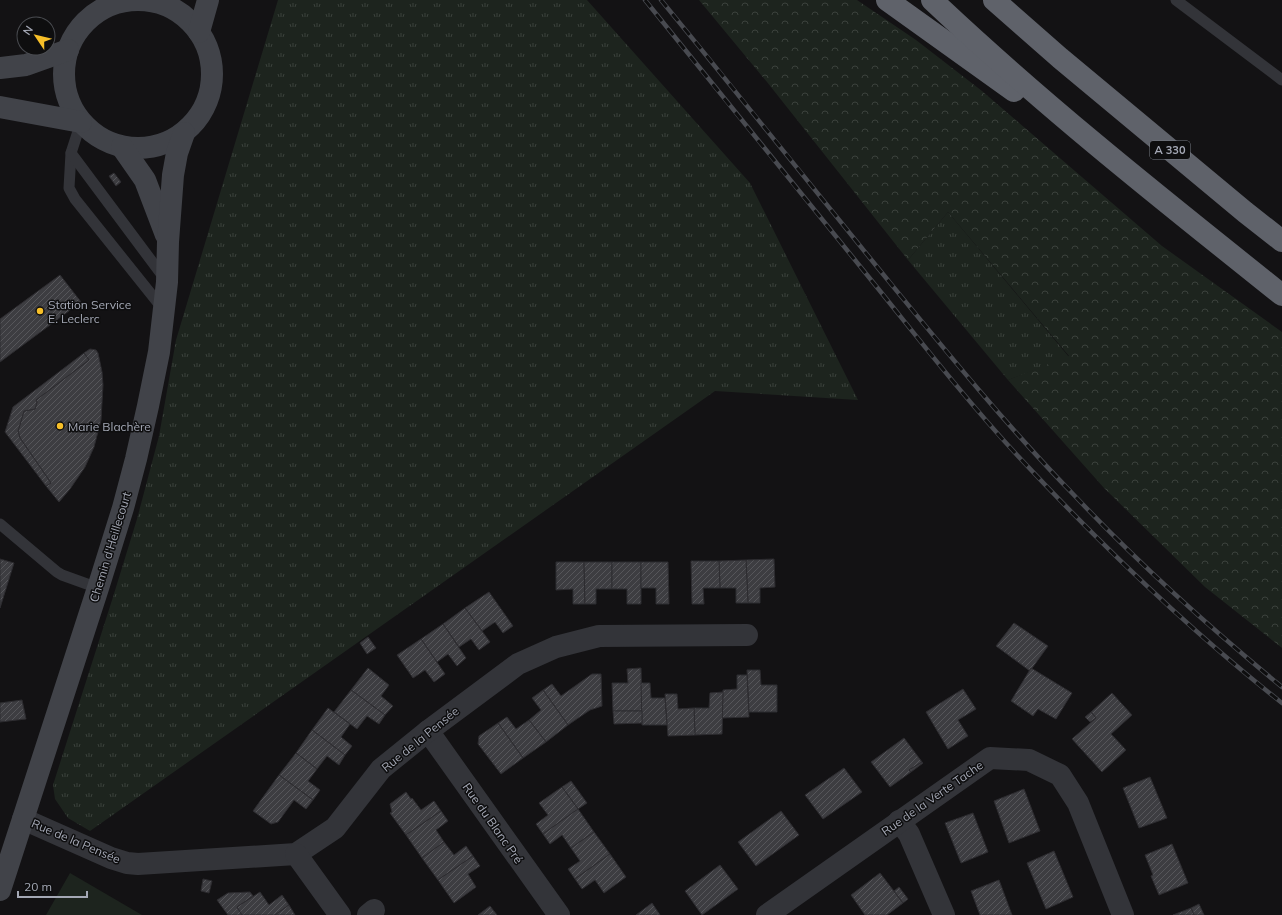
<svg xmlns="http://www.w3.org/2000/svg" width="1282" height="915" font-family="Mulish,sans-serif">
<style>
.grass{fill:url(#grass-tufts)}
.forest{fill:url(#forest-crowns)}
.garden{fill:#1d241e}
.building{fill:url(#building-hatch);stroke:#2d2c30}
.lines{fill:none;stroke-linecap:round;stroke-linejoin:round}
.lane{stroke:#333439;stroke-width:11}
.street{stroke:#333439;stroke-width:22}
.secondary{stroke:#414349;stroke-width:22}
.highway{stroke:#5f626a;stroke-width:22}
.rail-casing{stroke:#484a50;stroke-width:4.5}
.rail{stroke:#0e0e0f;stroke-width:3;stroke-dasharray:9;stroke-linecap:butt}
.poi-dot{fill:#f7bf28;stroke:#0e0e0f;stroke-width:1.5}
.labels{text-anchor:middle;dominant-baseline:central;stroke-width:3;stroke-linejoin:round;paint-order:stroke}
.shield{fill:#0e0e0f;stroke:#777a83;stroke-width:1}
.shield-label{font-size:11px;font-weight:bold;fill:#a4a8b5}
.poi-label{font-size:12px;fill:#a4a8b5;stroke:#0e0e0f;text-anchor:start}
.street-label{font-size:12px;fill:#a4a8b5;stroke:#0e0e0f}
</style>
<defs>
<pattern id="grass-tufts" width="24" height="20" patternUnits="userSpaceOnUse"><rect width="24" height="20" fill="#1d241e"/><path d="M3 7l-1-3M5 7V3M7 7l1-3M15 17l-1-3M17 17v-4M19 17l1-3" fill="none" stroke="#3b413c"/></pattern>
<pattern id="forest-crowns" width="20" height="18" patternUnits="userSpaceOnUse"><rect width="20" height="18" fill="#1d241e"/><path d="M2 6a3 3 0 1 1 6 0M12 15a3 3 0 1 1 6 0" fill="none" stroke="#3b413c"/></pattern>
<pattern id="building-hatch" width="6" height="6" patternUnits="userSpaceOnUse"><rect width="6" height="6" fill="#3d3d41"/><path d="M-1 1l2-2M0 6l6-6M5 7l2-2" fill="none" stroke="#56565a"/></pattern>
</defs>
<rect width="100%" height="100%" fill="#131214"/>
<!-- grass -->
<g class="grass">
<path d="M278,0H587L750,183L858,400L715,391L90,831L68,818L55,799L53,785L113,597L137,519L159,436L176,340Z"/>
<path d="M948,212L1069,357L1008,380L908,260Z"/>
</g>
<!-- forest -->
<path class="forest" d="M699,0H857L916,40L982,91L1162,246L1282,332V648L1205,587L1104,488L1008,380L1069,356L948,212L908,260L767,82Z"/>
<!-- garden -->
<path class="garden" d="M70,873L142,915H46Z"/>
<!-- building -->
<g class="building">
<path d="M114,173L121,182L116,186L109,176Z"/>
<path d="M60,275L81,302L0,362V319Z"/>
<path d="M90,349L96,350L98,353L102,372L103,385L101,420L94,447L85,467L70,489L59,502L46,486L51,483L20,438L18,431L24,411L35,409L37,402L36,400L89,360L84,353Z"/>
<path d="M84,353L89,360L36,400L37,402L35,409L24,411L18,431L20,438L51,483L46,486L5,432L13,407Z"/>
<path d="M0,559L14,563L0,608Z"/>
<path d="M774,559L775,587L760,588V603H748L746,560Z"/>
<path d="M746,560L748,603H736V588H720L719,561Z"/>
<path d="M691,561H719L720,588H703L704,604H692Z"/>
<path d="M556,562H584L585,604H573V589L556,590Z"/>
<path d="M584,562H612V589H596V604H585Z"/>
<path d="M612,562H641V604H627V589H612Z"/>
<path d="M641,562H668L669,604H656V588H641Z"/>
<path d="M489,592L513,626L503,633L495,622L482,631L465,608Z"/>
<path d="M465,608L490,642L479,650L471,639L459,647L443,624Z"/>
<path d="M1014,623L1048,646L1030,671L996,646Z"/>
<path d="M443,624L466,658L457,666L448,654L437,662L421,639Z"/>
<path d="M368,637L376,648L367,654L360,643Z"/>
<path d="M421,639L445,674L434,682L425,670L413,678L397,655Z"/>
<path d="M368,668L389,685L381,696L393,706L385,715L351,690Z"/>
<path d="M641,668L642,711H613L612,683H628L627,669Z"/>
<path d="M1031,668L1072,693L1056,719L1038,709L1033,716L1011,701Z"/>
<path d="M747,670H760L761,685H777V712H749Z"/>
<path d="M592,674H601L602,706L590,710L568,725L543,690L552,684L561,696Z"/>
<path d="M737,675H747L749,717L722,718L723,690L737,689Z"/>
<path d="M641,683H650L651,698H665L667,725H642Z"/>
<path d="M963,689L976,709L958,720L968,736L948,749L926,712Z"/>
<path d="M351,690L385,715L379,724L367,716L357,729L334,712Z"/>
<path d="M543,690L568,725L546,742L529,720L541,710L532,698Z"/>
<path d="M723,692L722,734L695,735L694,708H709L710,693Z"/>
<path d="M1112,693L1132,715L1111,734L1126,750L1102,772L1072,739L1096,718L1091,712Z"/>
<path d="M665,694H677L678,709L694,708L695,735L668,736Z"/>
<path d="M22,700L26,719L0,722V703Z"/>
<path d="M328,708L350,724L341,737L352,746L345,755L312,730Z"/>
<path d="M613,711H642V723L614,724Z"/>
<path d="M1091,712L1096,718L1090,722L1085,717Z"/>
<path d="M507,717L516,729L529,720L546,742L523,758L498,723Z"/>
<path d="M498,723L523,758L501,774L478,744L479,736Z"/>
<path d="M312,730L345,755L339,765L327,756L317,769L296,753Z"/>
<path d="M904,738L922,762L909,770L911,772L890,787L871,762Z"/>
<path d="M296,753L317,769L308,781L320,790L313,800L279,775Z"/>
<path d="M922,762L923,763L911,772L909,770Z"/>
<path d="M844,768L862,792L823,819L805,795Z"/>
<path d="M279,775L313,800L306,809L294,800L278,822L271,824L253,811Z"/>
<path d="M1150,777L1167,818L1139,828L1123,788Z"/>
<path d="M571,781L587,803L578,809L562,787Z"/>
<path d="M562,787L578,809L543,834L536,824L548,815L539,803Z"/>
<path d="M1024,789L1040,831L1009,843L994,801Z"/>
<path d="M406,792L411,799L412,798L421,810L434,801L441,811L406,835L390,813L392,812L390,804Z"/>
<path d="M578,809L594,832L571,848L562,835L550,844L543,834Z"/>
<path d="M441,811L448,821L436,830L444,842L422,858L406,835Z"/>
<path d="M781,811L799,835L756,866L738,842Z"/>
<path d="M973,813L988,852L961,863L945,823Z"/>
<path d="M594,832L610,854L575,879L568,869L580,861L571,848Z"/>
<path d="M444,842L454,855L466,846L473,856L438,880L422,858Z"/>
<path d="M1172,844L1188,883L1159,895L1151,876L1153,875L1145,855Z"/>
<path d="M1054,851L1073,897L1046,909L1027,863Z"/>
<path d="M610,854L626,877L604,893L595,880L582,889L575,879Z"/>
<path d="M473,856L480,866L468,874L476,887L454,903L438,880Z"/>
<path d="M720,865L738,889L702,915L685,891Z"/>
<path d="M880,873L903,903L887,915H865L851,895Z"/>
<path d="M203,879L212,881L209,893L201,891Z"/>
<path d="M999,880L1012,915H980L971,891Z"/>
<path d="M899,887L908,899L903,903L894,891Z"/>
<path d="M250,892L253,896L237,907L242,915H228L217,900L228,893Z"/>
<path d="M260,892L269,905L282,895L289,905L275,915H242L237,907Z"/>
<path d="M652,903L660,915H636Z"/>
<path d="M1199,904L1204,915H1194L1191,908Z"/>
<path d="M289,905L295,915H275Z"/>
<path d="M490,906L497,915H478Z"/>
<path d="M1191,908L1194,915H1173Z"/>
</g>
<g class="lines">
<!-- lane -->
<g class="lane">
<path d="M1176,0L1282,80"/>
<path d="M81,122L71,153L69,188L75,199L163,309"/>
<path d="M71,153L165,279"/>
<path d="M0,524L57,572L62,575L98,588"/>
</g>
<!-- street -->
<g class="street">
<path d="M428,731L559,915"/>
<path d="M23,819L111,858L127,863L138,864L296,854L335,828L381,769L428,731L518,664L556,647L599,636L747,635"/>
<path d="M899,821L909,834L944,915"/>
<path d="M296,854L340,915"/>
<path d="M368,915L374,910"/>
<path d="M767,915L990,758L1029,760L1060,775L1078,803L1123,915"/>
</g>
<!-- secondary -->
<g class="secondary">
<circle cx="138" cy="74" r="74"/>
<path d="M199,32L208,0"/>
<path d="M0,68L26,65L68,50"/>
<path d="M0,107L81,122"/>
<path d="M122,147L145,180L166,235"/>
<path d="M0,890L98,588L123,508L136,459L148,406L159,352L167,282L168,242L173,175L177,153L184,133"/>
</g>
<!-- highway -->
<g class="highway">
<path d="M887,0L1014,91"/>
<path d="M932,0C1043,105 1163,200 1282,295"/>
<path d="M994,0L1060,58L1245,212L1282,241"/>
</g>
<!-- rail casing -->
<g class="rail-casing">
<g id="rail">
<path d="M645,0C722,96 799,191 876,286C922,343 967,401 1017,455C1100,544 1187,628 1282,703"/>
<path d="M661,0C734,89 806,179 878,268C941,345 1004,423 1073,494C1138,563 1209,627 1282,687"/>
</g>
</g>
<!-- rail -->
<use href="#rail" class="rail"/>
</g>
<!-- markers -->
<g class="poi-dot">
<circle cx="40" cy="311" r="4"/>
<circle cx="60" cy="426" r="4"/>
</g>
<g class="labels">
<!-- shield labels -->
<rect class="shield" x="1150" y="141" width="40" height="18" rx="3"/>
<g class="shield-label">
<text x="1170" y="150">A 330</text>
</g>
<!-- poi labels -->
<g class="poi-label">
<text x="48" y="304">Station Service<tspan x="48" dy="14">E. Leclerc</tspan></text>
<text x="68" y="426">Marie Blachère</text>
</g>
<!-- street labels -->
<g class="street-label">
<text transform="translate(110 547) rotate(-73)">Chemin d'Heillecourt</text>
<text transform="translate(420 739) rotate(-39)">Rue de la Pensée</text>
<text transform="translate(932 798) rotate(-35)">Rue de la Verte Tache</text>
<text transform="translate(493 823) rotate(55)">Rue du Blanc Pré</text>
<text transform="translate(76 841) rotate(23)">Rue de la Pensée</text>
</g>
</g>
<!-- north arrow -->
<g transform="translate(36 36) rotate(305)"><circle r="19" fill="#0e0e0f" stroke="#4a4c51"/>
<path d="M0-3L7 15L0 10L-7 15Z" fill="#f7bf28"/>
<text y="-6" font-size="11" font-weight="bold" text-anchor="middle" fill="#a4a8b5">N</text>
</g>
<!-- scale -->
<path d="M18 891v6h69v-6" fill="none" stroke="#a4a8b5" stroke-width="2"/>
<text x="24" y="891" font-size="12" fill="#a4a8b5" stroke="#0e0e0f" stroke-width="3" paint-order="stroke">20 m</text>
</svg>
